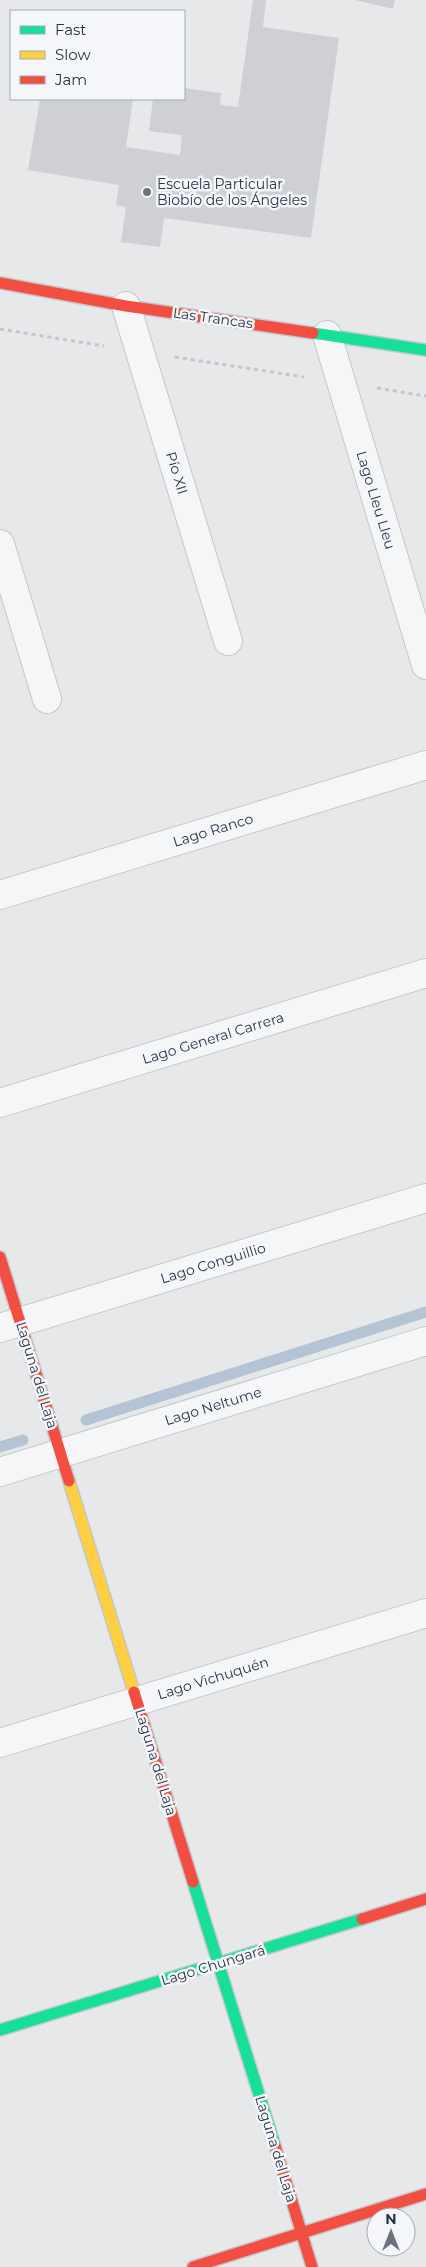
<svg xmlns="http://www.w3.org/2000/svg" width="426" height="2267" font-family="Montserrat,sans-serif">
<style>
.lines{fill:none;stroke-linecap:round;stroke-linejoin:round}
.stream{stroke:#b4c4d5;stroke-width:11}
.building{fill:#ced0d3}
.street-casing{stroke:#c4c6c8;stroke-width:30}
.fast-casing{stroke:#c4c6c8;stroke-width:14}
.slow-casing{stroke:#c4c6c8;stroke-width:14}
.jam-casing{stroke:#c4c6c8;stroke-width:14}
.path{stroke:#c5c6ca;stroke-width:3;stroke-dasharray:4 4;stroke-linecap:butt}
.street{stroke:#f5f6f7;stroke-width:28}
.fast{stroke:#16e098;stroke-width:11}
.slow{stroke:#ffcf43;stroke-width:11}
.jam{stroke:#f24e42;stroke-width:11}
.poi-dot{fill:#6c737f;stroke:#f4f6f9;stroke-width:2}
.labels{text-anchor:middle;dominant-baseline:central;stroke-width:5;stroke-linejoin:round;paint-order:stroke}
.poi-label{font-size:14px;fill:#2b3445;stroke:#f4f6f9;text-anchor:start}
.street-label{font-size:14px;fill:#2b3445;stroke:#f4f6f9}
</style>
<rect width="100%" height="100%" fill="#e6e8ea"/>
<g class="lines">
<!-- stream -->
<g class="stream">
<path d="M86,1420L426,1312"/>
<path d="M0,1447L23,1440"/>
</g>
</g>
<!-- building -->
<g class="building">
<path d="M253,0H266L263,27L339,38L311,238L164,218L160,247L121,242L126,207L116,205L119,185L28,170L40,99H133L126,147L180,155L182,135L149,131L153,99H184V88L221,93L220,105L238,107Z"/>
<path d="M355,0H395L393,9Z"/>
</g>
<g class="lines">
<!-- street casing -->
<g class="street-casing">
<g id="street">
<path d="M126,306L228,641"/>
<path d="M327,335L426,665"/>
<path d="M0,544L47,699"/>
<path d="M0,895L426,765"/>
<path d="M0,1103L426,973"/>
<path d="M0,1328L426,1198"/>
<path d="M0,1472L426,1341"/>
<path d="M0,1743L426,1613"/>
</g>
</g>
<!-- fast casing -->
<g class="fast-casing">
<g id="fast">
<path d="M313,333L426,350"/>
<path d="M193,1882L275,2146"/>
<path d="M0,2030L362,1919"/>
</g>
</g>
<!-- slow casing -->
<g class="slow-casing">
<path id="slow" d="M69,1481L134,1692"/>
</g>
<!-- jam casing -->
<g class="jam-casing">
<g id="jam">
<path d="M0,283L126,306L313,333"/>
<path d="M0,1257L69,1481"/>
<path d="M134,1692L193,1882"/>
<path d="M362,1919L426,1899"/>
<path d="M275,2146L312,2267"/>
<path d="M193,2267L426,2194"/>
</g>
</g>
<!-- path -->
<g class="path">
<path d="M0,329L104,346"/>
<path d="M175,357L304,377"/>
<path d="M377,388L426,396"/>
</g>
<!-- street -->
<use href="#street" class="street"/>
<!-- fast -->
<use href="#fast" class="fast"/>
<!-- slow -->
<use href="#slow" class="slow"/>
<!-- jam -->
<use href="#jam" class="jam"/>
</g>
<!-- markers -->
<circle class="poi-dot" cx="147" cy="192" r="5"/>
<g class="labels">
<!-- poi labels -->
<g class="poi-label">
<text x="157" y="184">Escuela Particular<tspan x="157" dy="16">Biobío de los Ángeles</tspan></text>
</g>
<!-- street labels -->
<g class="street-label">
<text transform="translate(213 318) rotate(8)">Las Trancas</text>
<text transform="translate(177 473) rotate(73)">Pío XII</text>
<text transform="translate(376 500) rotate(73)">Lago Lleu Lleu</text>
<text transform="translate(213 830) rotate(-17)">Lago Ranco</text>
<text transform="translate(213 1038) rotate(-17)">Lago General Carrera</text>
<text transform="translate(213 1263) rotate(-17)">Lago Conguillio</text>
<text transform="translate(37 1375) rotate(73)">Laguna del Laja</text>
<text transform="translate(213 1406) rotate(-17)">Lago Neltume</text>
<text transform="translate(213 1678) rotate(-17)">Lago Vichuquén</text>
<text transform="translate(156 1762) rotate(73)">Laguna del Laja</text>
<text transform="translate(213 1965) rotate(-17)">Lago Chungará</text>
<text transform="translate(276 2149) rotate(73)">Laguna del Laja</text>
</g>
</g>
<!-- legend -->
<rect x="10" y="10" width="175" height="90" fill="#f4f6f9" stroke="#a4a8b1"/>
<rect x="20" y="26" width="25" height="8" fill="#16e098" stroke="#a4a8b1"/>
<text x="55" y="35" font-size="15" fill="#2b3445">Fast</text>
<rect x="20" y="51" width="25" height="8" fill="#ffcf43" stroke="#a4a8b1"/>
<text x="55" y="60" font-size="15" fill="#2b3445">Slow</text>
<rect x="20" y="76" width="25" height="8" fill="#f24e42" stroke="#a4a8b1"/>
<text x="55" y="85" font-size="15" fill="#2b3445">Jam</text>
<!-- north arrow -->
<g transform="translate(391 2232)"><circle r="24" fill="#f4f6f9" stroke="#a4a8b1"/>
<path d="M0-4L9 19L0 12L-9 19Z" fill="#6c737f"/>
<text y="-8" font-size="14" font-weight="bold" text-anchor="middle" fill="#2b3445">N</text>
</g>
</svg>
